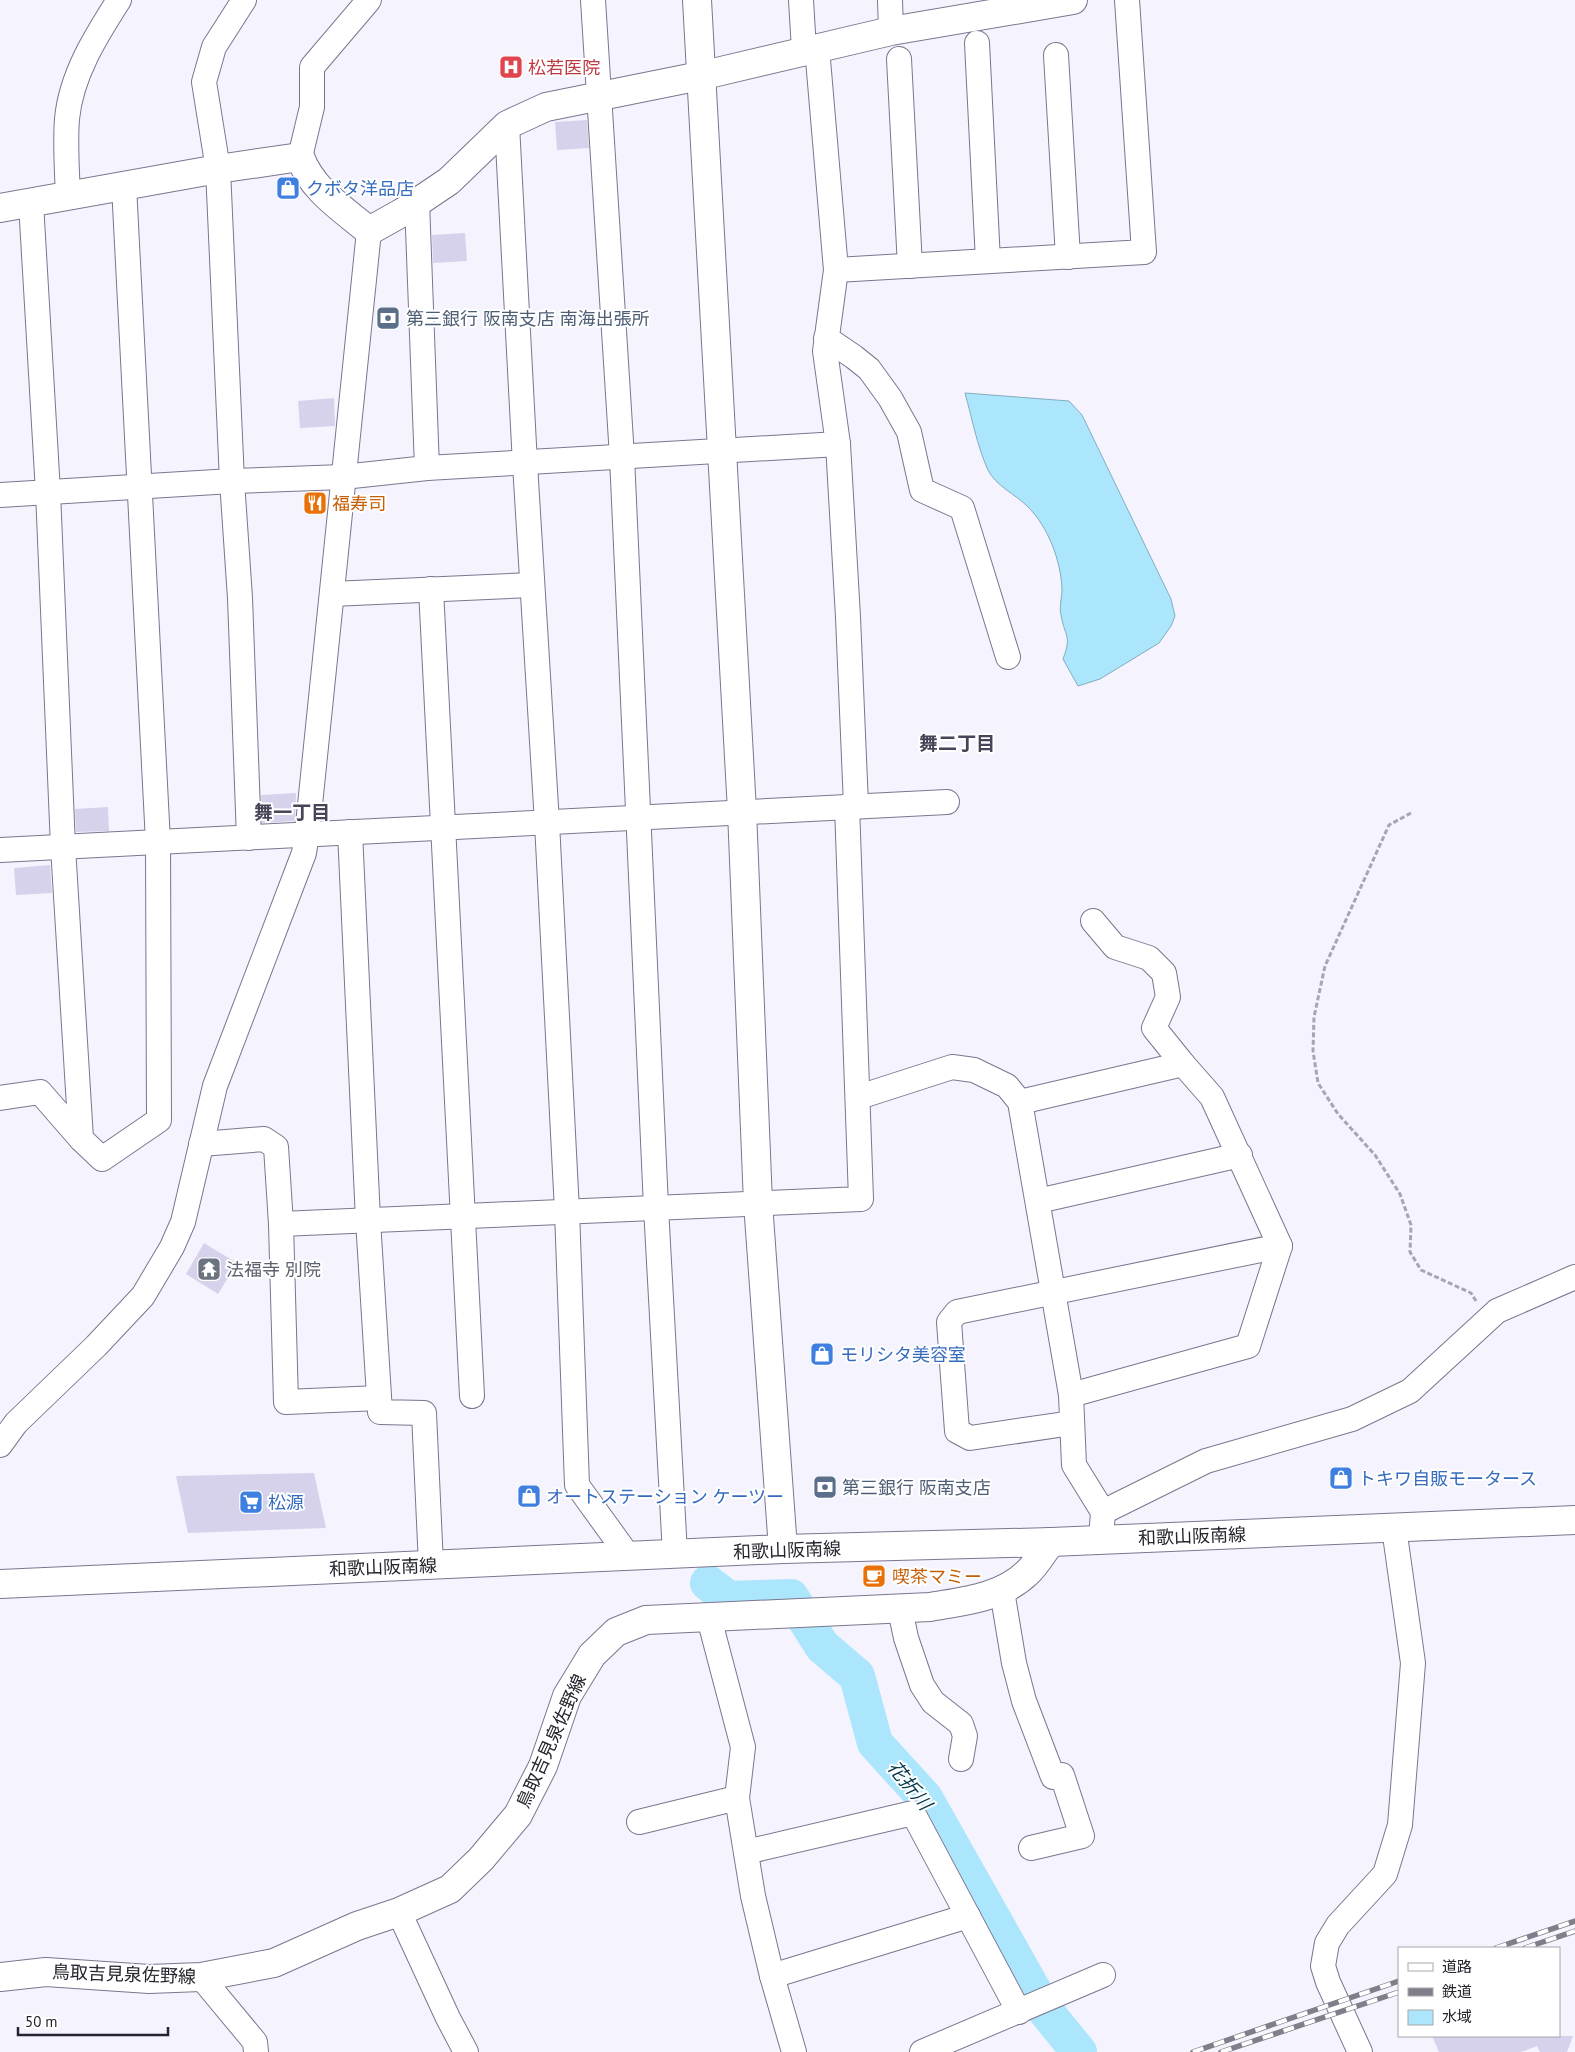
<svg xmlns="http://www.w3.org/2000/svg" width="1575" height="2052" font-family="'PT Sans','Noto Sans JP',sans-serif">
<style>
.water{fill:#abe6fc;stroke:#83acbe}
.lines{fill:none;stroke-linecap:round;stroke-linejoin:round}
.river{stroke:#abe6fc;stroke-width:36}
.building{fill:#d7d2ec}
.street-casing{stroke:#7a768e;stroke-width:26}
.secondary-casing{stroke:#7a768e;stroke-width:30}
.path{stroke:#a7a5b0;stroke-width:3;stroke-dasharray:5 2.5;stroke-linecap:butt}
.street{stroke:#fff;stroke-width:24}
.secondary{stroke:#fff;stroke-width:28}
.rail-casing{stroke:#807e88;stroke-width:5.5}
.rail{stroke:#fff;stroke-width:4;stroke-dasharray:11;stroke-linecap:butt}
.labels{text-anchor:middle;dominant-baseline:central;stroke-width:4;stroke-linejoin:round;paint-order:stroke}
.health-label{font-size:18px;fill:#be3a42;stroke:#fff;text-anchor:start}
.shop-label{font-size:18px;fill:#366cbe;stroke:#fff;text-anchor:start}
.service-label{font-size:18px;fill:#4e5e75;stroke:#fff;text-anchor:start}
.food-label{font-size:18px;fill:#c56008;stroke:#fff;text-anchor:start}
.worship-label{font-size:18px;fill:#5b616d;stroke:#fff;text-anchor:start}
.street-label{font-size:18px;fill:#25232d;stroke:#fff}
.neighbourhood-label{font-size:19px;font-weight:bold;fill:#474358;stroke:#fff}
.water-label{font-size:19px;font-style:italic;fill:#043847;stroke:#fff}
</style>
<rect width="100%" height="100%" fill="#f5f3fe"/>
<!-- water -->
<path class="water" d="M965,393L1069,401L1082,415L1171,599L1175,616L1171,626L1159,643L1100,679L1078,686L1063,659C1072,635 1065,638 1061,615C1059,607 1062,597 1062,589C1061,561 1048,526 1027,506C1015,494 996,486 988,470C977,446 972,418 965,393Z"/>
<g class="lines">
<!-- river -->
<path class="river" d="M708,1583L729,1599L791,1597L822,1646L857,1676L875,1743L925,1798L1044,2009L1079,2052"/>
</g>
<!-- building -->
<g class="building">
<path d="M587,120L589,148L557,150L555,122Z"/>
<path d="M465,233L467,261L433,263L432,235Z"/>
<path d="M334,398L335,426L300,428L298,401Z"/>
<path d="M296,793L295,821L262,823L261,795Z"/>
<path d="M108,807L109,831L76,832L75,809Z"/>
<path d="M50,865L52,893L16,895L14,868Z"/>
<path d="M204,1243L237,1263L218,1294L186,1274Z"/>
<path d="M314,1473L326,1528L188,1533L176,1476Z"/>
<path d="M1432,2036H1573L1567,2052H1540L1537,2046L1521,2052H1439Z"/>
</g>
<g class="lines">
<!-- street casing -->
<g class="street-casing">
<g id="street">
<path d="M244,0L214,47L204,82L218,169L232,481L240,598L249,838"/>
<path d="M593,0L622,457L656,1207L675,1554"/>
<path d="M801,0L804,50"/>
<path d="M890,0L891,31"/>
<path d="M977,43L988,261"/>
<path d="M817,48L836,270L825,351L838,444L848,617L856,805"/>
<path d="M1056,55L1068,257"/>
<path d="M899,59L910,266"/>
<path d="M507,125L525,464L547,823L567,1211L577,1485L629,1557"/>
<path d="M300,157L312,107V67L369,0"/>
<path d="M68,196C67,171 65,144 67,119C71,75 96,36 119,0"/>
<path d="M417,202L427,468"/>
<path d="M31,203L48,492L63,847L81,1139"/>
<path d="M836,270L1144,252L1127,0"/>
<path d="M826,338L854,357L869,369L890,398L909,432L922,490L962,508L1008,657"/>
<path d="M0,495L232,481L343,477L427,468L838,444"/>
<path d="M431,589L472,1396"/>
<path d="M332,594L532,585"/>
<path d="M350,832L368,1220L380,1412L424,1413L431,1565"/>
<path d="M0,850L947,802"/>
<path d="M1093,921L1115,947L1149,958L1164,973L1168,997L1154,1028L1183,1064"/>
<path d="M859,1097L952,1067L974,1070L1007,1086L1020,1102L1071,1395L1074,1465L1103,1512L1101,1539"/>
<path d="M0,1098L40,1092L81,1139L102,1159L159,1120L158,842L124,186"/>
<path d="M1020,1102L1183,1064L1212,1097L1280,1246L1248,1346L1071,1395"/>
<path d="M201,1144L264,1139L276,1147L281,1224L861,1199L847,806"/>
<path d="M1038,1201L1240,1155"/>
<path d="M281,1224L286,1402L379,1398"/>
<path d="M1072,1423L970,1438L957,1431L949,1322L957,1312L1280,1246"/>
<path d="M0,1445L16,1423L96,1346L143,1296L172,1247L183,1222L215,1086L304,853L307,834L369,231"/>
<path d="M1103,1512L1206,1461L1352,1419L1410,1391L1497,1311L1575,1277"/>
<path d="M1002,1591L1014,1663L1024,1701L1053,1777L1062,1775L1082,1836L1031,1848"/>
<path d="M900,1609L906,1638L922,1685L933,1702L961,1724L965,1736L961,1759"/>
<path d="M709,1618L743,1747L737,1798L753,1896L772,1976L794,2052"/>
<path d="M639,1822L737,1798"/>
<path d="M746,1852L913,1813L1019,2012"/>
<path d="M399,1912L448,2018L466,2052"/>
<path d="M772,1976L968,1916"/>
<path d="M201,1977L255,2042L256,2052"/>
<path d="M922,2052L1103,1975"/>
<path d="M1360,2052L1328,1982L1323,1966L1327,1943L1338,1925L1385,1874L1400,1825L1413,1663L1394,1528"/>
</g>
</g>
<!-- secondary casing -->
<g class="secondary-casing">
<g id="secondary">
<path d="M697,0L742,811L758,1203L783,1549"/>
<path d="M0,208L218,169L300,157C312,190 343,209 369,231L403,212L449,181L507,125L546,107L700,76L891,31L1073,0"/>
<path d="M0,1584L783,1549L1051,1542L1575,1520"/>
<path d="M0,1977L46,1972L149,1979L201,1977L274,1963L357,1926L399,1912L450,1889L481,1859L518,1815L543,1766L567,1696L592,1655L616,1632L646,1620L930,1607C964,1601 1001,1598 1027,1573C1036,1565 1043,1552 1051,1542"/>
</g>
</g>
<!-- path -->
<path class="path" d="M1411,813L1389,825L1325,966L1314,1017L1313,1051L1318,1083L1338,1114L1375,1155L1400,1194L1411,1225L1410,1252L1421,1270L1471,1293L1476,1301"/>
<!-- street -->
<use href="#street" class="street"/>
<!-- secondary -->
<use href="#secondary" class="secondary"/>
<!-- rail casing -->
<g class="rail-casing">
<g id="rail">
<path d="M1496,1948L1575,1921"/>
<path d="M1525,1948L1575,1931"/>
<path d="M1193,2052L1399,1981"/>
<path d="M1221,2052L1399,1992"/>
</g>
</g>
<!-- rail -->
<use href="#rail" class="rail"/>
</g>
<!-- icons -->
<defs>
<g id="hospital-square" transform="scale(1.25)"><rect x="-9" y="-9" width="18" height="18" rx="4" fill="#e0444e" stroke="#fff"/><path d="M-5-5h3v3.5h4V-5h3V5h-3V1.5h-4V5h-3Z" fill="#fff"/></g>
<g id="shop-square" transform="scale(1.25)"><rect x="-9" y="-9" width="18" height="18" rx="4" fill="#3f7fe0" stroke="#fff"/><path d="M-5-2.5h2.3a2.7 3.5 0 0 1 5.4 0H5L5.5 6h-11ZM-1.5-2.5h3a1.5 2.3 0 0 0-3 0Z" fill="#fff"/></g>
<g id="bank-square" transform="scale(1.25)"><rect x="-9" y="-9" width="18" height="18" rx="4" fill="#5c6f8a" stroke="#fff"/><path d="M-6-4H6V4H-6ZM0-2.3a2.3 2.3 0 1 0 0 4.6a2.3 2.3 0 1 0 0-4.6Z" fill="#fff"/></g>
<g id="restaurant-square" transform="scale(1.25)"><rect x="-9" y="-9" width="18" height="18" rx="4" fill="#e8710a" stroke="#fff"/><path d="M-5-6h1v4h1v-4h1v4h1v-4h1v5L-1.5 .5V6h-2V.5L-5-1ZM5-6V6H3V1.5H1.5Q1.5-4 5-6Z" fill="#fff"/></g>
<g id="temple-square" transform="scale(1.25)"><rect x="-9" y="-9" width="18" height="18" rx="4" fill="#6b7280" stroke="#fff"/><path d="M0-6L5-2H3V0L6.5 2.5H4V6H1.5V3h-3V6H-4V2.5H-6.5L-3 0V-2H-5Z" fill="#fff"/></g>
<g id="supermarket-square" transform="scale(1.25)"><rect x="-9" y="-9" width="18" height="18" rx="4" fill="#3f7fe0" stroke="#fff"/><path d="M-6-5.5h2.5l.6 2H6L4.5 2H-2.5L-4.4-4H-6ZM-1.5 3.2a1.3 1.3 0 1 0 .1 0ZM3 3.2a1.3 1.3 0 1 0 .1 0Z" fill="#fff"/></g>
<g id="cafe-square" transform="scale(1.25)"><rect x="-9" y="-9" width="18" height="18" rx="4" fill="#e8710a" stroke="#fff"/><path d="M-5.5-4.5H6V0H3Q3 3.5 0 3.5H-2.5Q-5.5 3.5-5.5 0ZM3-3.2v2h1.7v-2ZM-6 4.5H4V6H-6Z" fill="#fff"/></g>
</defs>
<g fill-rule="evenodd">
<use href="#hospital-square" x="511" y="67"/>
<use href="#shop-square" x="288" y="188"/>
<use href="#bank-square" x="388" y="318"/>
<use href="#restaurant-square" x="315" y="503"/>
<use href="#temple-square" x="209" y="1269"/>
<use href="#shop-square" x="822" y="1354"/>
<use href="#shop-square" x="1341" y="1478"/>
<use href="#bank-square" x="825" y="1487"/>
<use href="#shop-square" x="529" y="1496"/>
<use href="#supermarket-square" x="251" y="1502"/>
<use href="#cafe-square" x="874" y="1576"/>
</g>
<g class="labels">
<!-- health labels -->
<g class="health-label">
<text x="528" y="67">松若医院</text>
</g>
<!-- shop labels -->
<g class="shop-label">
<text x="306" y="188">クボタ洋品店</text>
<text x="840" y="1354">モリシタ美容室</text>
<text x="1358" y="1478">トキワ自販モータース</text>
<text x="546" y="1496">オートステーション ケーツー</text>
<text x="268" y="1502">松源</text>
</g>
<!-- service labels -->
<g class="service-label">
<text x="406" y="318">第三銀行 阪南支店 南海出張所</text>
<text x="842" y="1487">第三銀行 阪南支店</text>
</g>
<!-- food labels -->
<g class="food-label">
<text x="332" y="503">福寿司</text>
<text x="892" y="1576">喫茶マミー</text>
</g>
<!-- worship labels -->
<g class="worship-label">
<text x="226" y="1269">法福寺 別院</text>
</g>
<!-- street labels -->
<g class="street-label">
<text transform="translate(1192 1536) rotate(-2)">和歌山阪南線</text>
<text transform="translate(787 1550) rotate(-2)">和歌山阪南線</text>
<text transform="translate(383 1567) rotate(-2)">和歌山阪南線</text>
<text transform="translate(551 1741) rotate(-66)">鳥取吉見泉佐野線</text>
<text transform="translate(124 1974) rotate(2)">鳥取吉見泉佐野線</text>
</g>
<!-- neighbourhood labels -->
<g class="neighbourhood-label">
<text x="957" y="743">舞二丁目</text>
<text x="292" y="812">舞一丁目</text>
</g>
<!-- water labels -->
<g class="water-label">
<text transform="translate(910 1785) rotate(51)">花折川</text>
</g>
</g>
<!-- legend -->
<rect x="1398" y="1947" width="162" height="90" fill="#ffffff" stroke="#a8a7ab"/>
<rect x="1408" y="1963" width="25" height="8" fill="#ffffff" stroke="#a8a7ab"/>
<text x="1442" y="1972" font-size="15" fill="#25232d">道路</text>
<rect x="1408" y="1988" width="25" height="8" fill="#807e88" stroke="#a8a7ab"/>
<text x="1442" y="1997" font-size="15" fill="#25232d">鉄道</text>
<rect x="1408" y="2010" width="25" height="15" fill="#abe6fc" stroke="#a8a7ab"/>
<text x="1442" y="2022" font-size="15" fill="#25232d">水域</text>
<!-- scale -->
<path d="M18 2027v8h150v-8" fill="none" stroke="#25232d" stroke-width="2.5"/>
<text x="25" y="2027" font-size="15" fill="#25232d" stroke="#ffffff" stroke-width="4" paint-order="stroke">50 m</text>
</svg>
